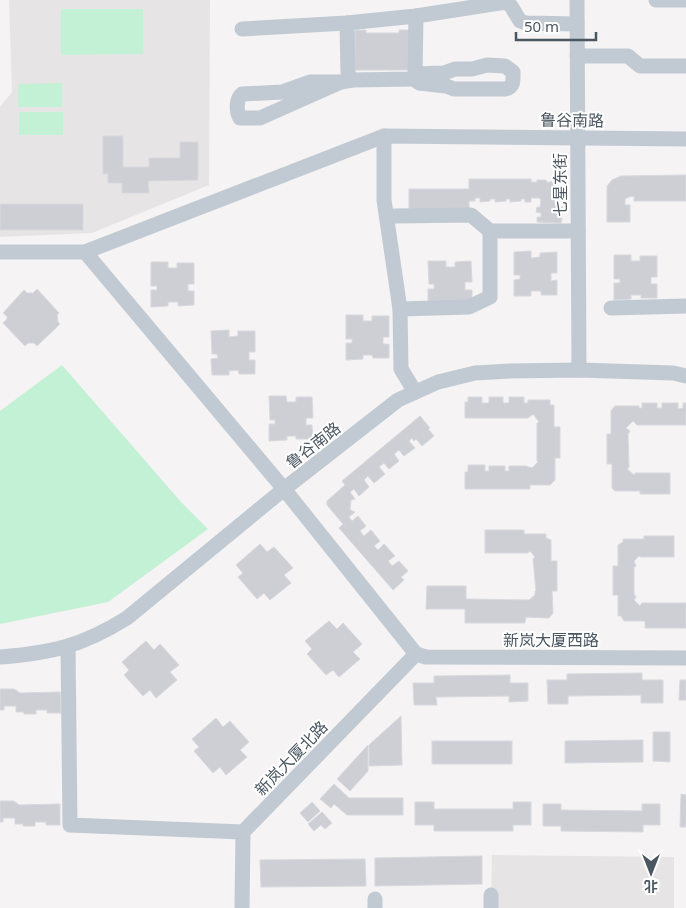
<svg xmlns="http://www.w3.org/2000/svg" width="686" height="908" font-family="'Noto Sans','Noto Sans SC',sans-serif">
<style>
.education{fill:#e6e4e5}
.green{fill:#c3f1d5}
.building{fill:#cdcfd5;stroke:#d7d9de}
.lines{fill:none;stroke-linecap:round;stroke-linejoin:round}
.minor{stroke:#c1cad2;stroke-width:15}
.labels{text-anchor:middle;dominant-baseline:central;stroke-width:4;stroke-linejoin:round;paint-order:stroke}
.street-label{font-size:16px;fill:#4a5661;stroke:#fff}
</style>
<rect width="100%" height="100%" fill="#f5f3f3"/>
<!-- education -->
<g class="education">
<path d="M9,0H210L209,185L92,233L0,237V107L12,92Z"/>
<path d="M492,855L674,857V908H491Z"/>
</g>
<!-- green -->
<g class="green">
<path d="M61,9H143V54L61,55Z"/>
<path d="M62,83V107H18V84Z"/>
<rect x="19" y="112" width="44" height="23"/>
<path d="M62,365L181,502L208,529L108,602L0,624V411Z"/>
</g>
<!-- building -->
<g class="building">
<path d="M355,30H366V33H399V30H411V70H355Z"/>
<path d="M103,136H123V167H149V158H180V142H198V180L148,181L149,193H122V183H108V174H103Z"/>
<path d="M686,175V201H634V196L629,197L625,199V205H630V222H607V186L612,180L621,176Z"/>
<path d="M469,179H531V182H537V180H546L548,183L551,181L557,188L556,190L558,192L557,207H563V213L557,212V217H562L561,223L537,222V217H541V213L536,212L537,207H540L541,200L539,198H531V202H525V199H521V201L510,202V199H506V201L495,202V199H490V201L480,202V198H475V201H469V211L409,212V189H469Z"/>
<rect x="0" y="204" width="83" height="26"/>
<path d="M531,251V258L540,257V253L557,252V273H551V281L557,280V295H541V291H531V296H514V280L520,279V275H514V252Z"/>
<path d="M614,255H631V261H640V256H657V277H651V284H657V298H641V295H631V299L614,300V283H620V279H614Z"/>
<path d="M428,261H446V267H455V262L471,261L472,282H465V290H472V304L428,305V289H434V284H429Z"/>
<path d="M151,262H168V268H177V263H194V284H188V291H194V305L178,306V302H168V306L151,307V290H157V286H151Z"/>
<path d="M37,289L59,313L57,315L58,322L60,324L37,346L34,343H28L25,346L3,323L7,319V316L3,313L24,290L27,293H33Z"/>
<path d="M346,315H363V321H372V316H389V337H383V344H389V358H373L372,355H363V359L346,360V343H352V339H346Z"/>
<path d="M229,330V337L238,336V331H255V352H249V360H255V374H239L238,370L229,371V375H212L211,359L218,358L217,354H212L211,331Z"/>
<path d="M269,396H286L287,402H296V397H312L313,418H306V425H312L313,439H296V436H287V440L269,441V424H275V420H270Z"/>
<path d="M468,397H482V403H489V397H503V403H509V397H524V403H528V400H550V405H554V427H560V458H555V480L550,485H530V489H465V472H468V465H485V471H489V466H505V471H509V466H526L532,468L538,462L537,461V423L539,422L533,414L528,418H465V402H468Z"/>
<path d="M642,403H657V408H662V403H678V409L683,408V403H686V425H637L633,421L626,428L630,431L628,434L629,467L627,469L634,475L635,473H670V494H640V491H615L612,488V464H607V434H611V411L615,406H639V408H642Z"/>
<path d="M420,416L430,428L428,429L434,436L422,446L416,439L414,441L412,438L409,441L415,448L404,456L399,450L394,454L399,461L389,469L384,463L379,467L385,474L374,483L368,476L364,480L369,487L359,496L354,489L350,492L355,499L351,500L350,510L355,512L349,517L352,521L358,516L366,526L360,531L364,536L371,530L380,541L374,546L378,550L384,544L395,556L388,561L392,566L399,561L408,571L401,577L404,580L393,590L339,528L343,524L327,505V501L345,485L342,481Z"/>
<path d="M485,530H524V534H546V538L551,540V561H557V591H552L553,613L549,618L526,617L525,623H465V609H426L427,586H466V599L529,600L535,595V591H536L533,559L535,557L530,551L528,553H485Z"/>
<path d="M644,536H674V557H641L639,556L634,561L636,566L634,567V594L636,597L634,600L640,606L642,603H686V628H645V621H624L621,616H618V595H613V566H618V545L623,542V539H644Z"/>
<path d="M260,544L267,552L274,547L293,568L284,575L291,583L270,600L264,593L257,599L238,577L243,573L236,565Z"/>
<path d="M329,621L337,629L343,623L362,644L353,652L360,659L339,677L333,670L326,675L307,654L312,649L305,641Z"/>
<path d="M146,641L154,650L160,644L179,665L170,672L177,680L156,698L150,690L143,696L124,675L129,670L122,662Z"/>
<path d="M642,673V680H663V703H641V695L568,696V704H548L547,680H567V674Z"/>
<path d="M510,675V683H528V701L509,702V696L436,697L437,705H414L413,683H434V676Z"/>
<path d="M680,680H686V700H679Z"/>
<path d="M0,689H14L20,693L60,692L61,713H47V710H36V714H24V712H16V706H4V710H0Z"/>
<path d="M401,716L402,765L369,766V745Z"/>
<path d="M216,718L223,727L230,721L249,742L240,750L247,757L226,775L220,767L213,773L194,751L199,747L192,739Z"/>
<path d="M653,732H670V762L653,761Z"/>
<path d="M643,740V762L565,763V741Z"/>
<rect x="432" y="741" width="80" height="23"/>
<path d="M368,745V771L350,791L337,779Z"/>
<path d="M334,784L349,798H403V815H347L334,804L331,808L320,799Z"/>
<path d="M681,794L686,795V827H680Z"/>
<path d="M0,801H14L19,805L60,804V825H46V822H35V826H23V824H15V818H3V822H0Z"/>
<path d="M312,802L320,811L308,822L300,813Z"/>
<path d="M415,802H434V809H513V802H531V825H513V831H434V825H415Z"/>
<path d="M543,804H561V810L642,811V804H660V825H643V832L561,831V826H543Z"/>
<path d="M322,812L332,823L325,829L321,825L314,831L308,824Z"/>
<path d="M482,856V884L375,886V858Z"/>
<path d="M365,859L366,886L261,887L260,860Z"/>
</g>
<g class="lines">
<!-- minor -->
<g class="minor">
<path d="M577,0L579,370"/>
<path d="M656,0H686"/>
<path d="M347,23L348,74L352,80L414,79L415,74L416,16"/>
<path d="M242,29L347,23L416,16L506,2L511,6L520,21L526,23L577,24"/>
<path d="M577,56H628L640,66H686"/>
<path d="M414,79L419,83L446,86L454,89H505C514,87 513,81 513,72L505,66L487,65L472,69H455L444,73L415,74"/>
<path d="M341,82H310L282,92L242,94C236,99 236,111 240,118H260L341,82L352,80"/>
<path d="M384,136V200L400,309L401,369L415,392"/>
<path d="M387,218L395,216L471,215L490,231H578"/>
<path d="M0,252H85L384,136L686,139"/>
<path d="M85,252L284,489L416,654"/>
<path d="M611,308L686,306"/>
<path d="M400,309L469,307L490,297V231"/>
<path d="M68,647L70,825L243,832"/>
<path d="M416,654L426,657L686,658"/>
<path d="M0,657C52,653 82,646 127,618L284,489L398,400L438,382L475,373L510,371L579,370L673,373L686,376"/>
<path d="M375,899V908"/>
<path d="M242,908L243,832L416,654"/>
<path d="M491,908V895"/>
</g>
</g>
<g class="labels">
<!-- street labels -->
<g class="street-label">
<text transform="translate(572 120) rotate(1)">鲁谷南路</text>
<text transform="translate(560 185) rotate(-90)">七星东街</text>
<text transform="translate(313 445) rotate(-38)">鲁谷南路</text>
<text x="551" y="640">新岚大厦西路</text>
<text transform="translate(291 758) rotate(-46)">新岚大厦北路</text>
</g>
</g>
<!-- north arrow -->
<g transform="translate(651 873) rotate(180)" stroke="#ffffff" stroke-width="4" paint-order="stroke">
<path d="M0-4L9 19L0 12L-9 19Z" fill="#4a5661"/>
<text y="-8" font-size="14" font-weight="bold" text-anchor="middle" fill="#4a5661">北</text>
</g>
<!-- scale -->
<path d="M516 32v8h80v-8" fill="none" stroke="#4a5661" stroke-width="2.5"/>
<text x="524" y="32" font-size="15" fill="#4a5661" stroke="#ffffff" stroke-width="4" paint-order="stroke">50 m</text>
</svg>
